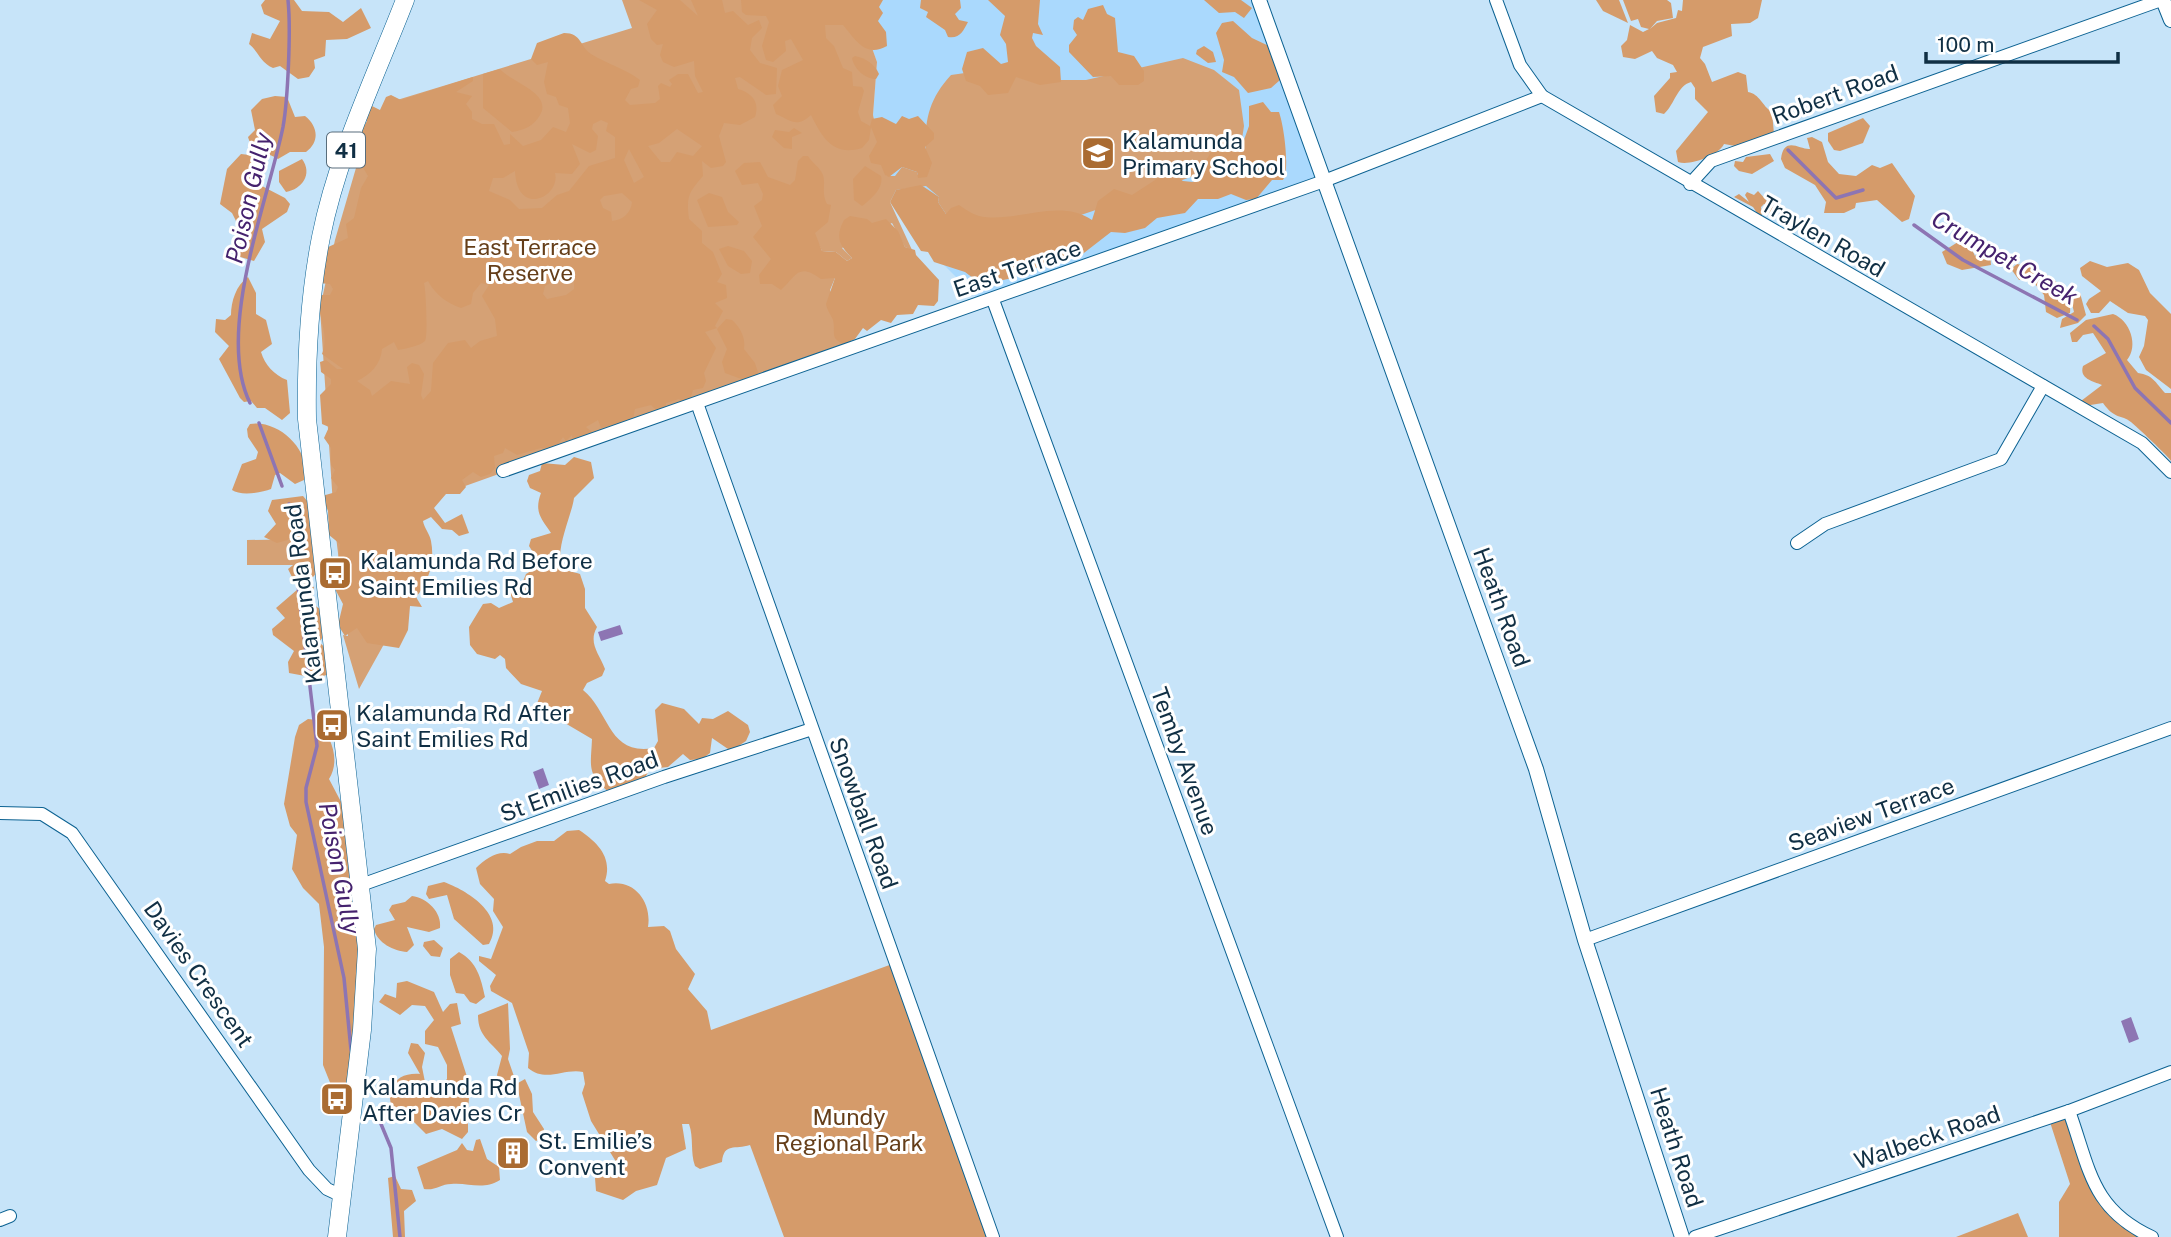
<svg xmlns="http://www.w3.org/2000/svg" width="2171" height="1237" font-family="'Public Sans',sans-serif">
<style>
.built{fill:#aad9fd}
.green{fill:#d5a175}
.forest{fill:#d59b6a;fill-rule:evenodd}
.water{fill:#8d75b3}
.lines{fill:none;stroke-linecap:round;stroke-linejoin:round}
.stream{stroke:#8d75b3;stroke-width:3.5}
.minor-casing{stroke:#0c6292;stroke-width:14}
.tertiary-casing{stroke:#0c6292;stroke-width:16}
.primary-casing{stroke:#0c6292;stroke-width:19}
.minor{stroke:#fff;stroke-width:12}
.tertiary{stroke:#fff;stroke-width:14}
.primary{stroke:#fff;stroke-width:18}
.labels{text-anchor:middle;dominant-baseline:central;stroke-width:6;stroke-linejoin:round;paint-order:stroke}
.shield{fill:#fff;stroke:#586d7c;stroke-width:2}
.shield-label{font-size:21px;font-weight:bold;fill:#102f44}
.street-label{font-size:23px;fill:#102f44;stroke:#fff}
.poi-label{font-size:23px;fill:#102f44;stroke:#fff;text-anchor:start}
.park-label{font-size:23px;fill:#653e19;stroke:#fff}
.water-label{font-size:24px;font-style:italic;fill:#45226e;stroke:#fff}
</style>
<rect width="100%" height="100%" fill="#c7e4f9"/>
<!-- built -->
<path class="built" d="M855,0H1259L1324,181L981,302L918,239L893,203L873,115L877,62Z"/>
<!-- green -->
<g class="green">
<path d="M622,0H855L877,62L873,115L887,176H895L902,167L917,172V175L926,164C924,128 925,103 951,75L1014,66L1049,80H1086L1183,58L1214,70L1239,90L1244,126L1240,152L1212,169L1161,188L1075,217L1039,225L946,214L938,202L939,197L926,186L896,190L890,202L912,250L905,247L892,223L842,248L852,258L847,261L836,252L822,251L801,210L835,278L830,290L852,348L412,505L432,558L359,689L343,635L348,636L334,520L320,308L335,240L365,137L384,104L632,28Z"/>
<path d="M305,539V565H247V540Z"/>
</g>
<!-- forest -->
<g class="forest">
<path d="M265,0H294L302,11L329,12L343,22L361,8L371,28L347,39L326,40L325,56L314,60L315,68L309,77L298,79L280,66L273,68C260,62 258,51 249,44L252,33L270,39L280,21L264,14L261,5Z"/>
<path d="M639,0H680L698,16L691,0H722L725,13L733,11L748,25L759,20L762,28L752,38L750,50L760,63L777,68L776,94L766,95L740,77L735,78L738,89C752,93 760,102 755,117L740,125L724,123L719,136L726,162L723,166L711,168L702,161L703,176C689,192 686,196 689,219L702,231V243L713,252L722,274L717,282L726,285L727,298L715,303L723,311L715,326L717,328L705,332L716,348L704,373L706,381L703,388L693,390L688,406L679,399L666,403V409L658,412L651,405L635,409L633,419L601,428L598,420L586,427L594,434L573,441L572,435L566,441L563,437L555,449L541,448L517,455L505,448L503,453L494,456L495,468L490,474L481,477L473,472L462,480L466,487L460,494H446L434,508L445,523L462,514L469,533L459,536L452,530L442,529L431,517L423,521C424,528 430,534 431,541C435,561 429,582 416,597L422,607L410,606L408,630L399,648L367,643L357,628L345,636L338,625L343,604L335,589L340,544L329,535L328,511L322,496L336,492L338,487L331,478L335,470L331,465V448L324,438L329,427L322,424L320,395L331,384V379L321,372L320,362L326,360L337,369H343L322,354C330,333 317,316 318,295H330L333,289L330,284L318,283L326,248L348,238L346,224L354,218L361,188L368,176L359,161L351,157L352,146L360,143L356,139L367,121L362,116L370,105L380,110L386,97L391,95L401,100L473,77V81L456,92L472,96L466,104L472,112V119L482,124H494L504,145L510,144V134L523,146L541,140L553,127L566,132L570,123L568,108L559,105L556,97L547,94L544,82L548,62L537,65L531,59L537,43L564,33C582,33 580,47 591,54C607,64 624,68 640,80L638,87L631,89L625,100L630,105L655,103L660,99L658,86L661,83L670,87L672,84L669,80L678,74H688L698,93L703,92L695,76L694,61L674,67L663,62L660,55L663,44L657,45L651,39L647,24L657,10ZM601,120L608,123L606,131L615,137V158L589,166L569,191L557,195L542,208L519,209L510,200L489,191L493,178H503L515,171C517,218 561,197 555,173L572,174L580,164L572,144L590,153L596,150L598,136L592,129L593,124ZM677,129L702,146L693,156L677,152L670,162H661L648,146L659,143ZM629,149L644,177L634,183L624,160ZM622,193L632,202C631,213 623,220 612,221L611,212L603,208L600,200L604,196ZM563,276L574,277V289L566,295L547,299L543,294L545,286ZM428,281C436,295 445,302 461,308L471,304L473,293L481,283L489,285L482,296L495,319L497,336L480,341L471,348L465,340L448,343L433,363L431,391L423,400L421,395L424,374L419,365L412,363L407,367L410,384L391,381L372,396L370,390L357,381C370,375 381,364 382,349L394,342L398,350C404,349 420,346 425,341C428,337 426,290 424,283Z"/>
<path d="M741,0H883L879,7L883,13L878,21L886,32L887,46C865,58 856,40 843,25H825L826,38L834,46L843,68L852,72L853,86L862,87L864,91L858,112L861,121L870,126L872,119L882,117L896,124L902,116L909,119L918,116L934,133V139L925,147L932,163L927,177L918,178L917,172L902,167L889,177L885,175L881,165L871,163L869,156L877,142L871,127L869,140L862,148C833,157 822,137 811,115C796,128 792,121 776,114L773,105L782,96L778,86L782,70L803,60L791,39L785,41L786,51L773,62L766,60L762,46L769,22L766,16L746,15L742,12Z"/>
<path d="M921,0H960L961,8L955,14L959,20L968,22C963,31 960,39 948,37L945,30L926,17L928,12L920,8Z"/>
<path d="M988,0H1040L1038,24L1043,35L1033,33L1032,38L1036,46L1060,67L1061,82L1040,85L1016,77L1008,93L988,95L980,86L966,81L962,69L967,52L983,48L1001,64L1008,62L1006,44L1000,35L1005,16Z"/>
<path d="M1204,0H1241L1252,8L1244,18L1235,12L1219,13Z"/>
<path d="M1596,0H1619L1628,23L1603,11Z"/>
<path d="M1623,0H1667L1671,3L1673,18L1657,21L1650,29L1657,23L1676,18L1678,10L1682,11L1683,0H1762L1758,18L1750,23L1731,24L1732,36L1703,47L1700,58L1705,64L1712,82L1738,72L1746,75L1748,92C1760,94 1762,106 1772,112L1774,134L1741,147L1724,144C1718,156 1690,166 1678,162L1676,151L1708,112L1695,99V88L1691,82C1677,86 1675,104 1664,114L1656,112L1654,96L1670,78V73L1677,72L1673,65L1657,58L1652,51L1635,59L1623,57L1621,46L1627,40L1630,25L1643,32L1649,29L1641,27L1638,19L1631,21Z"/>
<path d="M1103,5L1107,14L1115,18L1118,52L1134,56L1144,71V81L1138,85H1119L1111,76L1093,77L1069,52V45L1077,35L1073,29L1074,20L1078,17L1083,20L1088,9Z"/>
<path d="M1233,21L1252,38L1271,47L1280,80L1271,88L1248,93L1234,77L1222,72L1224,60L1216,33L1222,23Z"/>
<path d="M1204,46L1213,52L1216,62L1208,63L1196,54L1197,50Z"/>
<path d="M855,56C865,58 875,64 879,74L876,79C865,79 854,69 852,58Z"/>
<path d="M500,69C510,82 553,93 540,115C534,126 524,130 512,132L483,108V74Z"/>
<path d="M275,96L287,97L295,117L305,116C318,126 320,142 306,152H290L278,159C265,151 253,154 248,137L255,130L251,110L262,99Z"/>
<path d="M1263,102L1271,112H1279C1284,126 1290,170 1283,180H1272L1256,199L1246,200L1231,194L1218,199H1198L1185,213L1157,218L1145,228L1125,233L1111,232L1080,256L1057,257L1036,268L1022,266L1013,278L988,283L977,281L965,272L934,262L928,252L921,251L890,202L896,190L921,185L939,197L938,202L946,214L951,208L959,205C965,209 972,214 979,216C1015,224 1058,197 1092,220L1098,201L1114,189L1132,195L1169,171L1183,181L1193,182L1211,152L1228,148L1240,151L1249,126V106Z"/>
<path d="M1863,118L1870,126L1863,143L1840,151L1834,150L1828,141V133Z"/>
<path d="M794,128L802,133L792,137V149L784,148L772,137L775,130L789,132Z"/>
<path d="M1812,137L1822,142L1828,162L1839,174L1856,176L1872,165L1880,168L1892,163L1915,196L1909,219L1902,222L1877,200L1856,203L1855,208L1844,213H1824L1826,202L1815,185L1785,168L1781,159C1784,135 1800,150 1810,149L1807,138Z"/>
<path d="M241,154L258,156L264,172L260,185L285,198L290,204L287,212L262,229L265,242L254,261L237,256L236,245L245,239L232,213L220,204L227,169Z"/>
<path d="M1770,154L1774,161L1752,174L1739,171L1734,166L1735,161L1743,162L1746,157Z"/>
<path d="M803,156H808C812,163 820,167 823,175C826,185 821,193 827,204L831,205L828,222L815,233L822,251L836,252L847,261L852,258C839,245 835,237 844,220L850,216L867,219L872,223L886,219L898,231L905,247L915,250L916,255L939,280L938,301L934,306L918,305L913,314L897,315L891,323L881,320L867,331L863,328L855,339L844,344C829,338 836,333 833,320C831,315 827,310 826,304L835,278L821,279C798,262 796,276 781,290L772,284H760L759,275L771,259L753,237L762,226L754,206L762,200L763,194L758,183L742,185L735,171L744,163L760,162L768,177L790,185L795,180L798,161Z"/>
<path d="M302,159C313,174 302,189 286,192L279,182V171Z"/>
<path d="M865,166L881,176C884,188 871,199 862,206L854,200L853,179Z"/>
<path d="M1758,191L1774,209V215H1770L1768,206L1764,204L1761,207L1762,215L1759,216L1753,207L1734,197L1739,194L1749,202L1745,195L1747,192L1754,195Z"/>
<path d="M709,193L722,197L728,212L739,222L737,225L708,227L697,200Z"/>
<path d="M1958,242L1969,243L1975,256L1981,251L1990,253L1991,265L1962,270L1947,264L1942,252Z"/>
<path d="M728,246L744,251L752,261L750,273L741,274L728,266L719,249Z"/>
<path d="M2090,261L2107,267L2128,263L2139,270L2150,293L2171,314V389L2146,370L2139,357L2144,346L2148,320L2145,316L2128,313L2110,301L2099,313H2091L2086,304L2089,299L2101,291L2082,276L2080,268Z"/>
<path d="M2017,264C2039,267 2073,285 2070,313L2057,318L2046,312L2044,295L2031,279L2019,280L2011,269Z"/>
<path d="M248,277L256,293V314L266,320L272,344L261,352C265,365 274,375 287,380L290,413L282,420L265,408H257L251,401L244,402L240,398L219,359L229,346L215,332L216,319L225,320L231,315C231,302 236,285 248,277Z"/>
<path d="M2074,293H2080L2086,315L2078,323L2060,328L2062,319L2074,312L2071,300Z"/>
<path d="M2113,314C2130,320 2139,346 2127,360L2138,373C2153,375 2155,382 2165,393H2171V461C2170,458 2135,425 2131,422C2121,414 2115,420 2103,403L2084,406L2081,401L2102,385C2093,381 2079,379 2083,366L2106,353L2093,333L2083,335L2077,342H2072L2070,333L2086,320Z"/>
<path d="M726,319L732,320C740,327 746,338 744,349L755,363L759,376L744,380L725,373L722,362L727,349L717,329Z"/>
<path d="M250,424C280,419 313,453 304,480L295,484L280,473L275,475L271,489C261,493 240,496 232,490L242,464L256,459L258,452L248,437L247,429Z"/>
<path d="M574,457L591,462L594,478L574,498C572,515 552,556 564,568C569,572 574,572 580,574L585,589V608L597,627C588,643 599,653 605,669L602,676L587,683L583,690C610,712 608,756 654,748L658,741L655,710L662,703L684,709L699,724L702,718L713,719L728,711L748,725L750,732L746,741L731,751L712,738L710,753L702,759L690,760L683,754L668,767L650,769L643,781L610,793C586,774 591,766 592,739L536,706L542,691L521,684L506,668L505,659L500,655L495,659L477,654L470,645L469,627L483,604L491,603L499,608L513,602L509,589L519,591L526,574L541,565L529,546L531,539L551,533C541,518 534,512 541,493L530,488L527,481L529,475L540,471L542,463L565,465Z"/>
<path d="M303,496L308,502L318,571L313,577L294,581L288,569L301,559L300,543L291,539L277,543L264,537L276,524L268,511L272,500Z"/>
<path d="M305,583L314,587L311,603L326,613L327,632L319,642L332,654L330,674L316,678L289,673L288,662L294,651L273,635L272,629L285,618L276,608Z"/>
<path d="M308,719L317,720C331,736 341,760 329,779L349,817L353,910L358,917L362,994L348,1095L339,1094L331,1085L323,1065L324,947L319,904L303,888L292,869L297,835L290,826L284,804L295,737L299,725Z"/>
<path d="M579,830C597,842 613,857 605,881L609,884C635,879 652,903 648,927L664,926L670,931L676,949L695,974L688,989L707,1011L711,1030L895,963L993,1237H784L750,1145C735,1150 724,1142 722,1162L700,1169L695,1166C690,1152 694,1138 689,1124H682L686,1149L666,1158L657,1185L636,1191L623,1200L596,1191L595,1178L601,1173L618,1172V1165L591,1121L582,1093L585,1084L583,1072C564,1068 546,1083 528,1068L529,1053L512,1003L491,991L490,986L496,975L479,961V956L491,959L503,927L493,911L494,899L480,884L476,868C485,859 498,850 510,854L521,847L537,841H554L567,831Z"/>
<path d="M444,882C466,890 507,914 489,944L483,945L454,919L447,895L429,899L426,894L428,886Z"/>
<path d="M412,896C427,898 442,912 440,928L429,932L407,927L414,945L407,952C394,951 377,943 374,929L376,925L395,920L389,910L392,905L405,902Z"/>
<path d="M434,940L443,948L440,957L431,956L423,946L424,942Z"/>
<path d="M459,952C477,962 481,978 485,997L476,1004L470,1002L464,994L456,993L450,975V959Z"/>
<path d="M407,981L434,992L443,1012L450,1004L457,1003L461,1024L451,1027L470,1086L468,1110L475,1116L468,1122V1132L462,1139L442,1129L426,1134L405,1113H399L391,1106L389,1091C396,1077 406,1073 420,1074L408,1053L411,1043L418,1044L425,1053L422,1067L425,1082L433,1084L438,1089L447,1079V1065L438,1047L425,1044V1031L434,1020L425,1006L412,1005L400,1015L379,1002L385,994L396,998L397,983Z"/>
<path d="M508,1003L510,1049L508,1059L516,1082L510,1088L502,1087L497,1075L502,1056C490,1041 478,1036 478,1015Z"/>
<path d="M525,1079L532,1094L533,1112L544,1129L542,1138L536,1141L527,1132L518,1090V1083Z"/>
<path d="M2068,1113L2095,1189L2144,1237H2059V1202L2070,1184L2049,1119Z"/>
<path d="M480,1139L487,1159L499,1167L500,1180C482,1191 468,1182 451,1184C441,1184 435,1191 424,1189L417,1167L457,1150L462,1143L467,1150L473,1151L476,1140Z"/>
<path d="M395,1176L401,1189L412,1190L416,1201L404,1211L405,1237H393L388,1178Z"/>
<path d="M2018,1213L2028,1237H1956Z"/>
</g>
<!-- water -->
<g class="water">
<path d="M620,625L623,634L601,641L598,632Z"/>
<path d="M543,768L549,785L539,789L533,772Z"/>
<path d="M2131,1017L2139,1039L2129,1043L2121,1021Z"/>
</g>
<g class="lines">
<!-- stream -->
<g class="stream">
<path d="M1788,150L1836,198L1863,190"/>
<path d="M1914,225L1963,260L2077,320"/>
<path d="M2094,326L2108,339L2135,388L2171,423"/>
<path d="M250,403C215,332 268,201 283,127C288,99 291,29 288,0"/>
<path d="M259,423L282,486"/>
<path d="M289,504L295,537"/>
<path d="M296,568L317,746L306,788V802L344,978L351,1050"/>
<path d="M381,1124L391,1148L400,1237"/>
</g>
<!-- minor casing -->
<g class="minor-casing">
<g id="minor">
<path d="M1496,0L1520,65L1542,96L2142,443L2171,472"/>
<path d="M1690,184L1711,161L2161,0"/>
<path d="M993,300L1337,1237"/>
<path d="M697,403L993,1237"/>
<path d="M503,471L1324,181L1542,96"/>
<path d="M1797,543L1825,524L2001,459L2043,386"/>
<path d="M0,813L42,814L72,833L309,1170L327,1189L342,1196"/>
<path d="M361,885L664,777L812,729"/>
<path d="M1585,940L2171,728"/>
<path d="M2069,1111C2090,1169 2091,1209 2152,1237"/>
<path d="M0,1220L10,1216"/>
<path d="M1695,1237L2069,1111L2171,1072"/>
</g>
</g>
<!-- tertiary casing -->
<g class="tertiary-casing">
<g id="tertiary">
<path d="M1259,0L1536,769L1585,940L1682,1237"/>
<path d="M2163,0L2171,20"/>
</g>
</g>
<!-- primary casing -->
<g class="primary-casing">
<path id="primary" d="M337,1237L362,1030L367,949L307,419C306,357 309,298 321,237C337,156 375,77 405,0"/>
</g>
<!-- minor -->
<use href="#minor" class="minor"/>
<!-- tertiary -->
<use href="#tertiary" class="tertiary"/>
<!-- primary -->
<use href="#primary" class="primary"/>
</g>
<!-- icons -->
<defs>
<g id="school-square" transform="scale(1.75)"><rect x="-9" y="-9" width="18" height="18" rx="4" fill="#aa6b31" stroke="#fff"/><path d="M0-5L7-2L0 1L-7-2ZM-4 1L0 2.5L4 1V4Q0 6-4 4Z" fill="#fff"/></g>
<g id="bus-square" transform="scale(1.75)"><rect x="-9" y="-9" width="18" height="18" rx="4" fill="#aa6b31" stroke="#fff"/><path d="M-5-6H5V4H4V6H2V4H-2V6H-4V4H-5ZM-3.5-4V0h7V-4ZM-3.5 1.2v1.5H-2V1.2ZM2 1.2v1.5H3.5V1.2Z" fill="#fff"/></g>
<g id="building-square" transform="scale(1.75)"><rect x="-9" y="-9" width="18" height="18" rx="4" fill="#aa6b31" stroke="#fff"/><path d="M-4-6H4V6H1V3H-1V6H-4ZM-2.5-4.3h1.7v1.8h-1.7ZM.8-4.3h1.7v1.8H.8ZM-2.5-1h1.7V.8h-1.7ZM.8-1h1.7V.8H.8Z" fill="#fff"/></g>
</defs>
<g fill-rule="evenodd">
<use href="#school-square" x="1098" y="153"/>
<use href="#bus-square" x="335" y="573"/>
<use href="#bus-square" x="332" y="725"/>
<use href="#bus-square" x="337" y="1099"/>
<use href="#building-square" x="513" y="1153"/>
</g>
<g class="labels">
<!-- shield labels -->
<rect class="shield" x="327" y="132.5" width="38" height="35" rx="5"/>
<g class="shield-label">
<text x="346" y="150">41</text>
</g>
<!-- street labels -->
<g class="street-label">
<text transform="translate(1835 94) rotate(-20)">Robert Road</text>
<text transform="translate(1823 236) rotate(30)">Traylen Road</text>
<text transform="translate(1017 268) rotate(-19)">East Terrace</text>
<text transform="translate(303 594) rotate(-97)">Kalamunda Road</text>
<text transform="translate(1502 607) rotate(70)">Heath Road</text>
<text transform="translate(1185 761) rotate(70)">Temby Avenue</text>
<text transform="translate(579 786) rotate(-20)">St Emilies Road</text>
<text transform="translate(864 813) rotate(70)">Snowball Road</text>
<text transform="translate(1871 814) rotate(-20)">Seaview Terrace</text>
<text transform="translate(199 974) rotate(55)">Davies Crescent</text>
<text transform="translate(1927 1137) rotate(-19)">Walbeck Road</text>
<text transform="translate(1677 1147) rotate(72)">Heath Road</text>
</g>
<!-- poi labels -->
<g class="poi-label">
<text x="1122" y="140">Kalamunda<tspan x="1122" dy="26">Primary School</tspan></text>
<text x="360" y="560">Kalamunda Rd Before<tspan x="360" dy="26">Saint Emilies Rd</tspan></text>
<text x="356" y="712">Kalamunda Rd After<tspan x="356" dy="26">Saint Emilies Rd</tspan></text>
<text x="362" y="1086">Kalamunda Rd<tspan x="362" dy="26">After Davies Cr</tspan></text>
<text x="538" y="1140">St. Emilie’s<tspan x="538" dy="26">Convent</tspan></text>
</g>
<!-- park labels -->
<g class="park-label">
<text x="530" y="246">East Terrace<tspan x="530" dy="26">Reserve</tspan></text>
<text x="849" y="1116">Mundy<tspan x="849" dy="26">Regional Park</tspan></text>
</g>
<!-- water labels -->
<g class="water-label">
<text transform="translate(248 198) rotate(-77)">Poison Gully</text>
<text transform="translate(2005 257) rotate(30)">Crumpet Creek</text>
<text transform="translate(340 868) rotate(79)">Poison Gully</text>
</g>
</g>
<!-- scale -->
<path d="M1926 52v10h192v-10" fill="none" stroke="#102f44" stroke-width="3.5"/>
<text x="1937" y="52" font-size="21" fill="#102f44" stroke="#ffffff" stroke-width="5" paint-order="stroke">100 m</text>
</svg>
